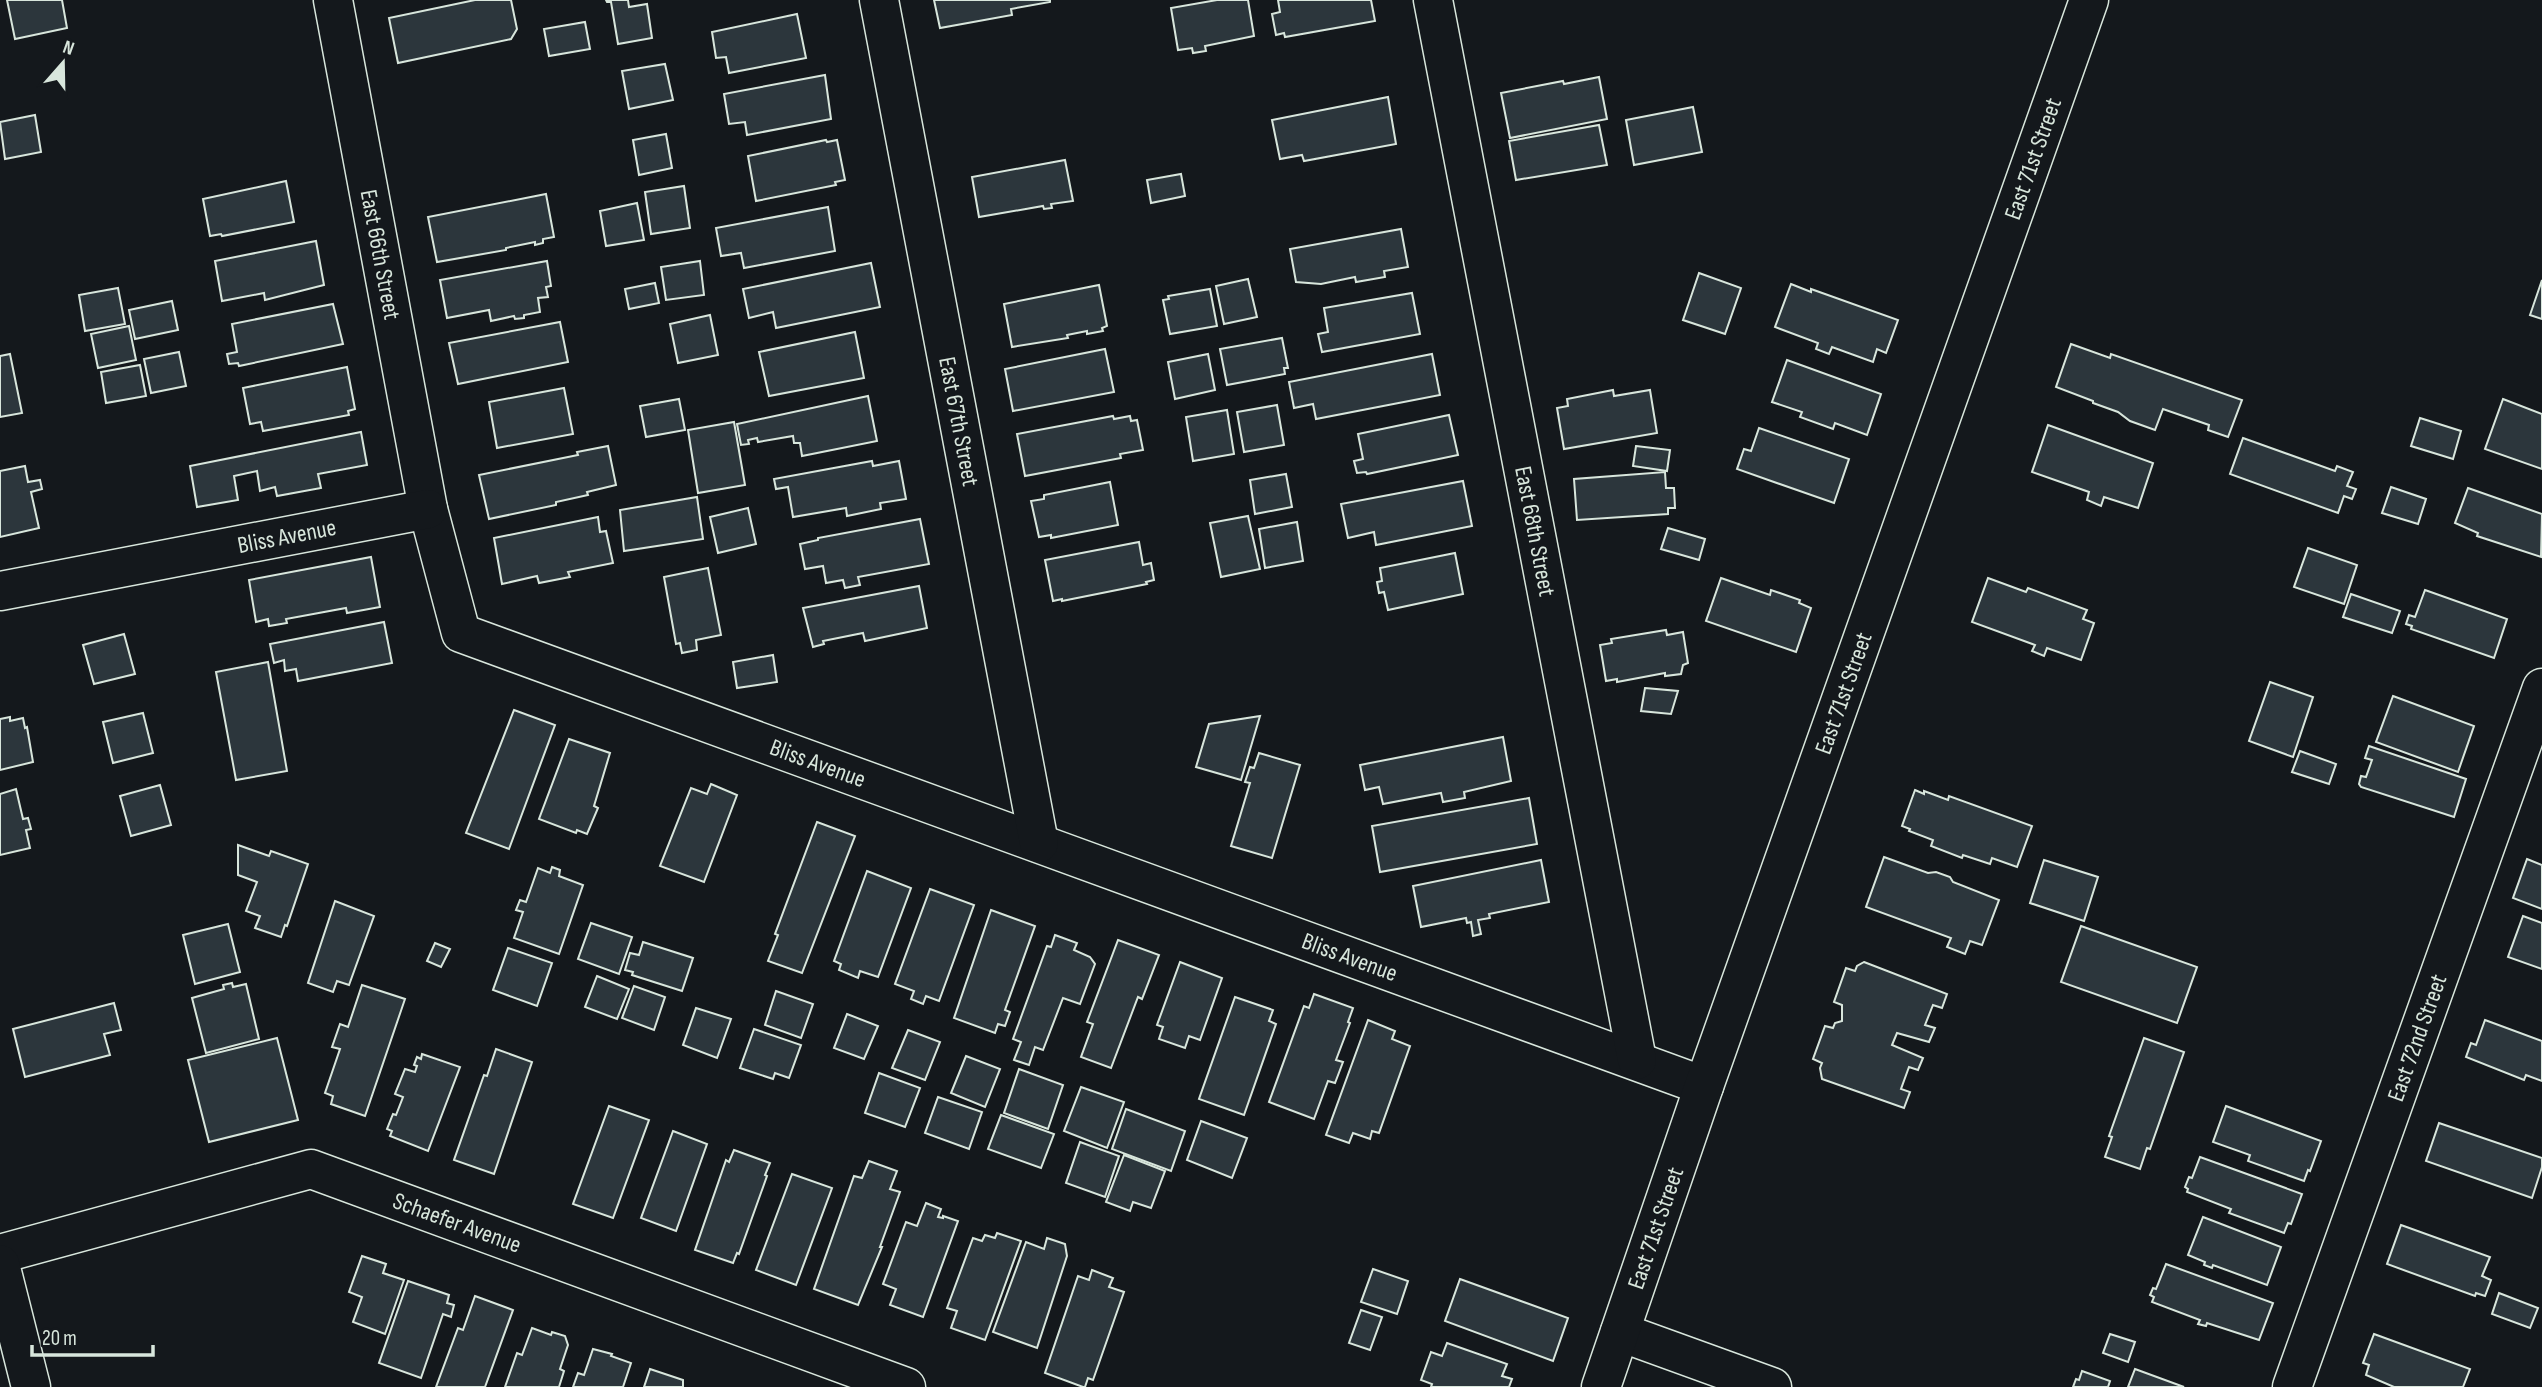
<svg xmlns="http://www.w3.org/2000/svg" width="2542" height="1387" font-family="'Sofia Sans Condensed',sans-serif">
<style>
.building{fill:#2c363c;stroke:#d8e6dc;stroke-width:2}
.lines{fill:none;stroke-linecap:round;stroke-linejoin:round}
.minor-casing{stroke:#d8e6dc;stroke-width:41}
.minor{stroke:#14181c;stroke-width:38}
.labels{text-anchor:middle;dominant-baseline:central;stroke-width:5;stroke-linejoin:round;paint-order:stroke}
.street-label{font-size:24px;fill:#d8e6dc;stroke:#14181c}
</style>
<rect width="100%" height="100%" fill="#14181c"/>
<!-- building -->
<g class="building">
<path d="M7,0H62L67,28L15,39Z"/>
<path d="M475,0H511L517,29L511,39L398,63L389,18Z"/>
<path d="M606,0H628L629,7L647,4L652,38L618,44L611,2H607Z"/>
<path d="M934,0H1050V2L1011,9L1012,15L940,28Z"/>
<path d="M1217,0H1248L1254,36L1205,46L1206,51L1193,53L1192,48L1178,50L1171,8Z"/>
<path d="M1278,0H1371L1375,21L1285,37L1284,33L1276,35L1272,14L1280,12Z"/>
<path d="M797,14L806,58L729,73L726,57L716,58L712,32Z"/>
<path d="M585,22L590,49L549,56L544,29Z"/>
<path d="M665,64L673,100L629,109L622,71Z"/>
<path d="M825,75L831,119L747,135L745,122L729,124L724,94Z"/>
<path d="M1599,77L1607,119L1510,138L1501,93L1563,81L1564,84Z"/>
<path d="M1388,97L1396,144L1304,161L1302,155L1280,159L1272,120Z"/>
<path d="M1693,107L1702,152L1634,165L1626,120Z"/>
<path d="M35,115L41,152L5,159L0,122Z"/>
<path d="M1599,125L1607,165L1516,180L1509,141Z"/>
<path d="M666,134L672,168L639,175L633,140Z"/>
<path d="M826,140L827,142L837,140L845,180L835,182L836,185L756,201L748,156Z"/>
<path d="M1065,160L1073,201L1051,204L1052,208L1044,209L1043,206L979,217L972,177Z"/>
<path d="M1181,174L1185,196L1151,203L1147,180Z"/>
<path d="M286,181L294,222L222,236L221,234L210,236L203,199Z"/>
<path d="M684,186L690,228L651,234L645,192Z"/>
<path d="M546,194L554,237L543,239V243L535,245V242L506,248V250L437,262L428,217Z"/>
<path d="M637,203L644,240L606,246L600,211Z"/>
<path d="M828,207L835,251L744,268L741,253L721,256L716,228Z"/>
<path d="M1401,229L1408,267L1384,271L1385,277L1356,282L1355,277L1321,284L1296,282L1290,249Z"/>
<path d="M316,241L324,285L265,300L264,293L222,301L215,261Z"/>
<path d="M547,261L551,286L546,287L548,297L538,298L540,312L524,315V318L515,319L514,316L491,321L489,310L447,318L440,280Z"/>
<path d="M700,261L704,295L666,300L661,267Z"/>
<path d="M871,263L880,307L776,328L773,312L749,318L743,289Z"/>
<path d="M1699,273L1741,288L1725,334L1683,320Z"/>
<path d="M1248,279L1257,317L1224,324L1216,286Z"/>
<path d="M2542,280V319L2530,315Z"/>
<path d="M655,283L659,303L629,309L625,289Z"/>
<path d="M1791,284L1811,292V289L1898,320L1886,353L1877,349L1873,362L1832,347L1829,354L1816,349L1818,343L1775,327Z"/>
<path d="M1099,285L1107,326L1102,328L1103,331L1087,334V331L1067,335L1068,338L1012,347L1004,304Z"/>
<path d="M118,288L125,324L85,331L79,295Z"/>
<path d="M1210,289L1217,326L1170,334L1163,300L1169,299L1168,296Z"/>
<path d="M1412,293L1420,334L1322,352L1318,334L1328,332L1324,308Z"/>
<path d="M172,301L178,330L135,339L129,310Z"/>
<path d="M333,304L343,344L239,366L238,363L229,364L227,354L237,352L232,324Z"/>
<path d="M710,315L718,355L678,363L670,324Z"/>
<path d="M560,322L568,362L458,384L449,343Z"/>
<path d="M129,326L136,360L98,368L91,334Z"/>
<path d="M855,332L864,378L769,396L759,352Z"/>
<path d="M1282,338L1288,368H1284L1285,374L1227,385L1220,349Z"/>
<path d="M2071,344L2110,358L2111,354L2242,400L2228,437L2208,430L2209,425L2163,409L2155,430L2130,421L2118,412L2093,403V401L2056,387Z"/>
<path d="M1105,349L1114,392L1013,411L1005,369Z"/>
<path d="M179,352L186,386L151,393L144,359Z"/>
<path d="M10,354L22,413L0,417V356Z"/>
<path d="M1208,354L1215,390L1175,399L1168,362Z"/>
<path d="M1432,354L1440,395L1316,419L1313,404L1294,408L1289,382Z"/>
<path d="M1787,360L1881,394L1867,435L1835,423L1833,429L1800,417L1802,412L1772,402Z"/>
<path d="M140,365L146,396L106,403L101,372Z"/>
<path d="M347,367L355,409L348,411L349,415L263,431L261,422L250,424L243,388Z"/>
<path d="M564,388L573,434L497,448L489,402Z"/>
<path d="M1613,390L1614,396L1650,390L1657,433L1564,449L1557,408L1568,406L1567,399Z"/>
<path d="M868,396L877,441L802,456L800,443H794L793,436L758,442L757,438L748,440L749,444L741,445L737,424Z"/>
<path d="M679,399L685,430L646,437L640,406Z"/>
<path d="M2503,399L2542,414V469L2485,449Z"/>
<path d="M1277,405L1284,445L1244,452L1237,412Z"/>
<path d="M1227,410L1234,454L1193,461L1186,417Z"/>
<path d="M1449,415L1458,455L1367,474L1366,472L1357,473L1354,461L1363,459L1358,434Z"/>
<path d="M1113,416L1114,419L1130,416L1131,421L1137,420L1143,450L1120,454L1121,458L1025,476L1017,434Z"/>
<path d="M2420,418L2461,431L2453,459L2411,446Z"/>
<path d="M734,422L745,485L698,493L688,430Z"/>
<path d="M2048,425L2153,463L2138,508L2104,497L2101,506L2087,500L2089,492L2032,472Z"/>
<path d="M1759,428L1849,459L1834,503L1737,469L1744,449L1751,451Z"/>
<path d="M361,432L367,465L318,474L321,488L277,496L275,487L260,491L257,471L234,476L238,500L197,507L190,466Z"/>
<path d="M2243,438L2335,471L2337,466L2353,472L2347,486L2356,489L2352,499L2344,496L2338,513L2230,474Z"/>
<path d="M608,446L616,485L587,492L588,495L556,502V505L489,519L479,475L578,455L577,452Z"/>
<path d="M1636,446L1670,450L1667,471L1633,466Z"/>
<path d="M872,461L873,466L899,461L906,499L880,503L881,509L847,516L846,508L793,517L788,487L776,489L774,479Z"/>
<path d="M25,466L28,482L40,480L42,489L31,492L39,528L0,537V471Z"/>
<path d="M1665,472L1666,488H1674L1675,508H1668V514L1577,520L1574,479Z"/>
<path d="M1286,474L1292,507L1255,514L1250,480Z"/>
<path d="M1463,481L1472,526L1376,545L1374,532L1348,538L1341,504Z"/>
<path d="M1110,482L1118,525L1051,538V535L1039,537L1031,501L1044,499V495Z"/>
<path d="M2391,487L2426,499L2418,524L2382,513Z"/>
<path d="M2468,488L2542,514L2541,557L2477,536L2478,533L2455,523Z"/>
<path d="M697,497L703,539L624,551L620,510Z"/>
<path d="M748,508L756,544L718,553L710,517Z"/>
<path d="M1248,516L1260,569L1221,577L1210,523Z"/>
<path d="M598,517L600,532L606,531L613,563L568,572L570,577L539,583L537,576L502,584L494,538Z"/>
<path d="M920,519L929,564L858,577L860,585L845,588L843,580L826,583L823,566L805,569L800,544L818,540V538Z"/>
<path d="M1297,522L1303,561L1265,568L1259,529Z"/>
<path d="M1668,528L1705,539L1699,560L1661,549Z"/>
<path d="M1139,542L1143,565L1151,563L1154,580L1146,582L1147,584L1062,601V599L1053,601L1045,560Z"/>
<path d="M2308,548L2357,565L2344,604L2294,587Z"/>
<path d="M1455,553L1463,594L1388,610L1384,592L1379,593L1377,582L1382,581L1380,568Z"/>
<path d="M371,557L380,607L347,613L346,608L286,619L287,623L269,626L268,619L256,622L249,580Z"/>
<path d="M708,568L721,635L696,640L697,650L682,653L680,643L676,644L664,577Z"/>
<path d="M1721,578L1770,595L1771,590L1800,600L1799,603L1811,608L1796,652L1706,621Z"/>
<path d="M1988,578L2026,592L2028,588L2087,610L2083,619L2094,623L2081,660L2047,648L2044,656L2032,651L2035,645L1972,622Z"/>
<path d="M919,586L927,628L865,641L863,633L823,641L824,644L813,647L803,608Z"/>
<path d="M2425,590L2507,619L2494,658L2411,629L2412,626L2406,624L2409,615L2415,617Z"/>
<path d="M2351,594L2400,611L2392,633L2343,617Z"/>
<path d="M384,622L392,663L298,681L296,669L285,671L284,660L274,663L270,644Z"/>
<path d="M1666,630L1667,635L1683,632L1688,663L1683,665L1681,674L1665,676V673L1617,682V679L1606,681L1600,645L1612,643L1611,639Z"/>
<path d="M124,634L135,674L94,684L83,645Z"/>
<path d="M773,655L777,682L737,688L733,662Z"/>
<path d="M268,662L287,771L236,780L216,672Z"/>
<path d="M2270,682L2313,697L2293,757L2249,741Z"/>
<path d="M1645,688L1678,691L1671,714L1641,711Z"/>
<path d="M2393,696L2474,726L2458,772L2376,742Z"/>
<path d="M514,710L555,725L509,849L466,833Z"/>
<path d="M143,713L153,753L113,763L103,722Z"/>
<path d="M1260,716L1241,780L1196,767L1209,724Z"/>
<path d="M10,717V721L23,718L25,728L27,727L33,762L0,770V719Z"/>
<path d="M1503,737L1511,781L1464,792L1465,798L1443,802L1441,793L1383,804L1379,787L1365,790L1360,765Z"/>
<path d="M569,739L610,753L594,806L598,808L587,834L577,830L576,833L539,819Z"/>
<path d="M2369,746L2466,779L2454,817L2361,787L2359,784L2361,776L2366,777L2372,760L2365,758Z"/>
<path d="M2300,751L2336,764L2329,784L2292,772Z"/>
<path d="M1259,753L1300,765L1272,858L1231,846L1250,783L1245,782L1250,767L1254,768Z"/>
<path d="M711,784L737,795L704,882L660,866L691,788L707,794Z"/>
<path d="M160,785L171,825L131,836L120,796Z"/>
<path d="M16,789L23,819L28,818L31,829L26,830L30,848L0,855V794Z"/>
<path d="M1915,790L1924,794V791L1948,800L1949,796L2032,826L2017,867L1992,858L1990,864L1963,855L1962,858L1931,846L1933,840L1909,831L1910,829L1902,826Z"/>
<path d="M1529,798L1537,844L1380,872L1372,826Z"/>
<path d="M817,822L855,836L802,973L768,961L778,935L775,934Z"/>
<path d="M238,845L269,856L271,851L308,864L287,926L285,925L281,937L255,928L260,916L246,911L257,882L238,875Z"/>
<path d="M1884,857L1928,873L1936,872L1950,877L1953,882L1999,900L1982,945L1970,941L1965,954L1947,947L1951,938L1866,907Z"/>
<path d="M2527,859L2542,865V909L2513,898Z"/>
<path d="M1541,860L1549,902L1489,914L1490,918L1478,920L1481,934L1473,936L1471,922L1467,923L1466,918L1421,927L1413,886Z"/>
<path d="M2044,860L2098,877L2084,921L2030,903Z"/>
<path d="M552,867L560,870L559,876L583,885L559,954L514,938L523,912L516,910L520,900L526,902L538,868L550,873Z"/>
<path d="M867,871L911,888L878,977L860,971L858,978L839,970L841,964L834,961Z"/>
<path d="M930,889L974,905L939,1001L926,996L923,1004L911,999L914,991L895,984Z"/>
<path d="M335,901L374,916L349,985L337,981L333,992L308,983Z"/>
<path d="M991,910L1035,926L1005,1010L1010,1012L1005,1026L998,1024L995,1033L954,1018Z"/>
<path d="M2523,916L2542,923V969L2508,957Z"/>
<path d="M591,923L632,937L619,974L578,959Z"/>
<path d="M228,924L240,972L195,984L183,935Z"/>
<path d="M2081,926L2197,967L2177,1023L2061,982Z"/>
<path d="M1055,935L1077,943L1074,950L1090,957L1095,964L1080,1004L1063,998L1043,1050L1035,1047L1029,1065L1014,1060L1021,1042L1013,1039L1047,946L1051,947Z"/>
<path d="M1118,940L1159,955L1142,999L1138,997L1111,1068L1081,1057L1093,1024L1087,1022Z"/>
<path d="M643,942L693,958L682,991L632,975L633,972L625,970L630,953L639,955Z"/>
<path d="M435,943L450,949L441,967L427,961Z"/>
<path d="M508,948L552,963L537,1006L493,990Z"/>
<path d="M1180,962L1222,978L1200,1040L1189,1036L1185,1048L1159,1039L1163,1027L1157,1025Z"/>
<path d="M1864,962L1947,994L1942,1008L1933,1005L1925,1025L1935,1028L1929,1042L1897,1033L1892,1045L1923,1058L1918,1070L1909,1067L1901,1089L1910,1092L1904,1108L1822,1079L1820,1068L1822,1063L1813,1059L1825,1026L1833,1028L1835,1023L1842,1021V1005L1834,1002L1846,968L1855,971L1857,966Z"/>
<path d="M597,976L629,989L617,1019L585,1007Z"/>
<path d="M232,983L233,987L246,984L259,1039L206,1053L192,998L224,989L223,985Z"/>
<path d="M362,985L405,999L365,1116L331,1104L333,1096L325,1093L340,1049L332,1047L340,1024L348,1027Z"/>
<path d="M634,986L665,997L654,1030L622,1018Z"/>
<path d="M776,991L813,1004L801,1038L765,1025Z"/>
<path d="M1314,994L1353,1008L1348,1022L1350,1023L1336,1060L1343,1062L1335,1083L1328,1081L1314,1119L1269,1102L1304,1006L1309,1008Z"/>
<path d="M1235,997L1273,1010L1269,1021L1276,1024L1244,1115L1199,1099Z"/>
<path d="M114,1003L121,1030L104,1034L110,1055L25,1077L13,1029Z"/>
<path d="M696,1008L731,1019L717,1058L683,1045Z"/>
<path d="M847,1014L878,1026L864,1059L834,1048Z"/>
<path d="M1368,1020L1395,1031L1392,1039L1410,1046L1379,1133L1372,1131L1370,1139L1353,1133L1349,1143L1326,1135Z"/>
<path d="M2485,1020L2542,1041V1081L2526,1075L2524,1080L2466,1057L2471,1043L2476,1045Z"/>
<path d="M754,1029L801,1045L789,1078L775,1073L773,1079L740,1068Z"/>
<path d="M908,1030L940,1042L925,1080L892,1068Z"/>
<path d="M277,1038L298,1120L209,1142L188,1060Z"/>
<path d="M2144,1038L2184,1052L2150,1149L2147,1148L2140,1169L2105,1157L2112,1137L2109,1136Z"/>
<path d="M496,1049L532,1062L494,1174L454,1160L484,1075L487,1076Z"/>
<path d="M422,1054L460,1067L428,1151L390,1136L392,1131L387,1129L393,1114L396,1115L403,1097L395,1094L405,1069L415,1072L417,1066L414,1065L417,1057L421,1059Z"/>
<path d="M966,1056L1000,1069L985,1107L951,1093Z"/>
<path d="M1019,1069L1063,1085L1048,1129L1004,1113Z"/>
<path d="M879,1073L920,1088L905,1127L865,1113Z"/>
<path d="M1081,1087L1124,1102L1107,1148L1064,1131Z"/>
<path d="M938,1097L982,1112L969,1149L925,1133Z"/>
<path d="M609,1106L649,1120L613,1218L573,1204Z"/>
<path d="M2226,1106L2321,1141L2310,1171L2308,1170L2304,1181L2248,1161L2250,1155L2213,1142Z"/>
<path d="M1126,1109L1185,1131L1171,1171L1112,1149Z"/>
<path d="M1001,1115L1054,1134L1041,1168L988,1149Z"/>
<path d="M1201,1121L1247,1138L1232,1178L1187,1160Z"/>
<path d="M2439,1123L2542,1158V1167L2532,1198L2426,1161Z"/>
<path d="M673,1131L707,1144L676,1231L641,1218Z"/>
<path d="M1080,1142L1119,1156L1105,1197L1066,1183Z"/>
<path d="M734,1150L770,1163L765,1175L767,1176L739,1254L737,1253L733,1263L695,1250L726,1160L729,1162Z"/>
<path d="M1124,1155L1165,1171L1151,1208L1133,1202L1130,1211L1106,1202Z"/>
<path d="M2200,1157L2302,1194L2291,1224L2288,1223L2284,1233L2229,1213L2231,1209L2187,1192L2188,1189L2185,1187L2189,1177L2192,1178Z"/>
<path d="M869,1161L897,1171L890,1189L900,1192L880,1247H882L858,1305L814,1289L854,1176L862,1178Z"/>
<path d="M792,1174L832,1188L796,1285L756,1270Z"/>
<path d="M926,1203L941,1209L938,1217L943,1218V1216L958,1221L923,1317L890,1305L896,1289L883,1284L906,1222L917,1226Z"/>
<path d="M2203,1217L2281,1247L2267,1285L2213,1265L2212,1268L2204,1265L2205,1262L2188,1255Z"/>
<path d="M2401,1225L2490,1257L2482,1276L2491,1280L2485,1296L2476,1293L2475,1296L2387,1264Z"/>
<path d="M997,1233L1021,1241L985,1340L951,1328L957,1311L947,1308L973,1238L982,1241L985,1235L995,1238Z"/>
<path d="M1047,1238L1065,1244L1067,1256L1037,1348L993,1332L1026,1242L1044,1249Z"/>
<path d="M362,1256L386,1264L383,1273L404,1280L385,1334L353,1322L362,1297L349,1292Z"/>
<path d="M2166,1264L2273,1303L2259,1340L2207,1323L2206,1326L2198,1324L2200,1320L2152,1302L2154,1297L2150,1295L2153,1288L2156,1289Z"/>
<path d="M1373,1269L1408,1281L1397,1314L1361,1302Z"/>
<path d="M1092,1270L1113,1278L1109,1287L1124,1292L1093,1380L1088,1378L1085,1387H1083L1045,1373L1078,1276L1089,1280Z"/>
<path d="M1460,1279L1568,1318L1553,1361L1445,1321Z"/>
<path d="M408,1281L449,1295L447,1303L454,1305L451,1317L443,1314L421,1378L379,1363Z"/>
<path d="M2499,1293L2538,1308L2530,1328L2492,1314Z"/>
<path d="M475,1296L513,1310L485,1387H436L458,1328L463,1330Z"/>
<path d="M1361,1310L1382,1317L1370,1350L1349,1343Z"/>
<path d="M532,1328L551,1335L552,1332L565,1336L568,1345L560,1369L564,1371L559,1387H505L517,1353L522,1355Z"/>
<path d="M2110,1334L2135,1342L2128,1362L2103,1353Z"/>
<path d="M2374,1334L2470,1369L2463,1387H2394L2366,1375L2369,1365L2363,1363Z"/>
<path d="M1447,1343L1507,1364L1502,1376L1512,1379L1509,1387H1431L1432,1384L1421,1380L1431,1352L1442,1356Z"/>
<path d="M593,1349L612,1354L611,1356L631,1363L623,1387H573L578,1373L584,1375Z"/>
<path d="M650,1369L683,1380V1387H644Z"/>
<path d="M2135,1369L2184,1387H2128Z"/>
<path d="M2082,1371L2110,1381L2108,1387H2073L2076,1379L2079,1380Z"/>
</g>
<g class="lines">
<!-- minor casing -->
<g class="minor-casing">
<g id="minor">
<path id="s1" d="M333,0L428,509L461,633L1704,1086"/>
<path id="s2" d="M879,0L1039,843"/>
<path id="s3" d="M1433,0L1637,1060"/>
<path id="s4" d="M0,591L428,509"/>
<path id="s5" d="M0,1254L311,1169L906,1387"/>
<path d="M0,1264L31,1387"/>
<path d="M1620,1332L1772,1387"/>
<path id="s6" d="M1601,1387L1704,1086L2089,0"/>
<path id="s7" d="M2292,1387L2542,688"/>
</g>
</g>
<!-- minor -->
<use href="#minor" class="minor"/>
</g>
<g class="labels">
<!-- street labels -->
<g class="street-label">
<text stroke="none"><textPath href="#s6" startOffset="1302">East 71st Street</textPath></text>
<text stroke="none"><textPath href="#s1" startOffset="259">East 66th Street</textPath></text>
<text stroke="none"><textPath href="#s2" startOffset="429">East 67th Street</textPath></text>
<text stroke="none"><textPath href="#s3" startOffset="541">East 68th Street</textPath></text>
<text stroke="none"><textPath href="#s4" startOffset="292">Bliss Avenue</textPath></text>
<text stroke="none"><textPath href="#s6" startOffset="735">East 71st Street</textPath></text>
<text stroke="none"><textPath href="#s1" startOffset="1026">Bliss Avenue</textPath></text>
<text stroke="none"><textPath href="#s1" startOffset="1592">Bliss Avenue</textPath></text>
<text stroke="none"><textPath href="#s7" startOffset="371">East 72nd Street</textPath></text>
<text stroke="none"><textPath href="#s5" startOffset="478">Schaefer Avenue</textPath></text>
<text stroke="none"><textPath href="#s6" startOffset="168">East 71st Street</textPath></text>
</g>
</g>
<!-- north arrow -->
<g transform="translate(63 63) rotate(20)" stroke="#14181c" stroke-width="5" paint-order="stroke">
<path d="M0-5L12 26L0 18L-12 26Z" fill="#d8e6dc"/>
<text y="-10" font-size="19" font-weight="bold" text-anchor="middle" fill="#d8e6dc">N</text>
</g>
<!-- scale -->
<path d="M32 1345v10h121v-10" fill="none" stroke="#d8e6dc" stroke-width="3.5"/>
<text x="42" y="1345" font-size="21" fill="#d8e6dc" stroke="#14181c" stroke-width="5" paint-order="stroke">20 m</text>
</svg>
